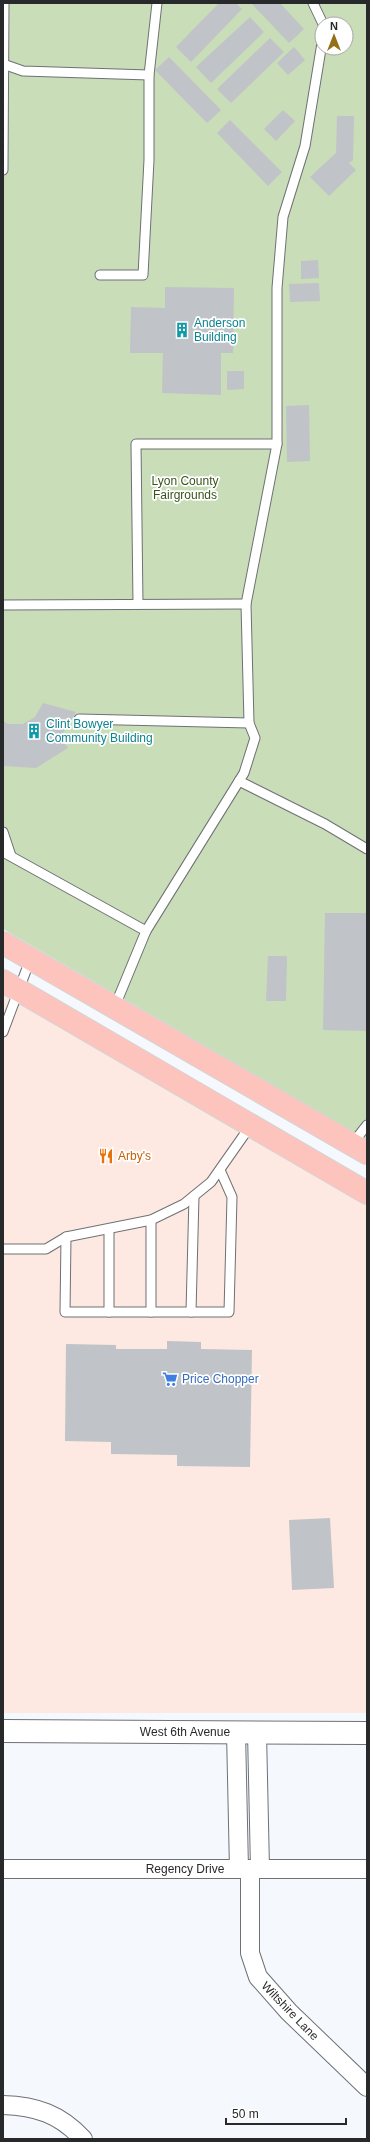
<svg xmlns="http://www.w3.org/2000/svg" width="370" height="2142" font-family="Helvetica,sans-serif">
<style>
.commercial{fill:#fde9e1}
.green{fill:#c9ddb8;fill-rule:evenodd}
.building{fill:#c0c3c8}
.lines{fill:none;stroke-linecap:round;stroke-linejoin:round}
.lane-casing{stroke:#6e7175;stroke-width:11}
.street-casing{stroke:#6e7175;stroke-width:20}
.secondary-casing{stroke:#6e7175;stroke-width:24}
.primary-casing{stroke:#d4d4d5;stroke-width:24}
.lane{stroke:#fff;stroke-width:9}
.street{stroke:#fff;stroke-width:18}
.secondary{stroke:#fff;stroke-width:22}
.primary{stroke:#fdc4bd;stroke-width:22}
.labels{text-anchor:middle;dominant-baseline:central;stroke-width:3.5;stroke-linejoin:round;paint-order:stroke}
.culture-label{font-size:12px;fill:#0d838f;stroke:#fff;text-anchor:start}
.park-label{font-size:12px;fill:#38521c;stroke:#fff}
.food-label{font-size:12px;fill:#c56008;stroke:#fff;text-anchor:start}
.shop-label{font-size:12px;fill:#366cbe;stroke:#fff;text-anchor:start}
.street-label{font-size:12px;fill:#28292b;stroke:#fff}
</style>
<rect width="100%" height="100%" fill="#f5f8fd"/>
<!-- commercial -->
<path class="commercial" d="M3,993L367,1203V1713H3Z"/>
<!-- green -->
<path class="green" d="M3,3H367V1140L3,929ZM322,24H346V48H322Z"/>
<!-- building -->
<g class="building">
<path d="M219,3H236L242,9L191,62L176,47Z"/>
<path d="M251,3H280L304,29L289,43Z"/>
<path d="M250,17L264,32L211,83L196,67Z"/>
<path d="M270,38L284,52L231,103L217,89Z"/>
<path d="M294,47L305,60L288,75L277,63Z"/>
<path d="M169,57L221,110L207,123L155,70Z"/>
<path d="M283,110L295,121L276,141L264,129Z"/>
<path d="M337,116H354L353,160L349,163L356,170L329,196L310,177L336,153Z"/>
<path d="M230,120L282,172L268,186L217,133Z"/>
<path d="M318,260L319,278L301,279V261Z"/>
<path d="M319,283L320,301L290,302L289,284Z"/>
<path d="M165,287L234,288L233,353H221V395L162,393L163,353H130L131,307L165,308Z"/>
<path d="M227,371H244V389L227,390Z"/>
<path d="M309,405L310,461L287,462L286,406Z"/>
<path d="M43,703L76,712L60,738L68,748L36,768L3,766V721L8,724H23L35,717Z"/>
<path d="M325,913H367V1031L323,1030Z"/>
<path d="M268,956H287L286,1001H266Z"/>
<path d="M167,1341L201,1342V1349L252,1350L250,1467L177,1466V1455L111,1454V1442L65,1441L66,1344L116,1345V1349H167Z"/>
<path d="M330,1518L334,1588L292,1590L289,1520Z"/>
</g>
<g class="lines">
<!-- lane casing -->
<g class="lane-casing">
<g id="lane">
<path d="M313,3L323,24"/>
<path d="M3,64L23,71L149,75"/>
<path d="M3,170L4,3"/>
<path d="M100,275H143L149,160V75L157,3"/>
<path d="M138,604L136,444H277"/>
<path d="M3,605L246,604"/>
<path d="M79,719L249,723"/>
<path d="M239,781L325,824L367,849"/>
<path d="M3,832L11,856"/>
<path d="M3,852L146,931"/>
<path d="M115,1006L146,931L244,773L255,738L249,723L246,604L277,444V288L283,217L305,146L322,43"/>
<path d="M3,1032L30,960"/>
<path d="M352,1144L367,1125"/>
<path d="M151,1220V1312"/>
<path d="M66,1237L65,1312H229L232,1197L220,1170"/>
<path d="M3,1249H46L66,1237L151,1220L184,1204L211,1182L251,1125"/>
<path d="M109,1312V1230"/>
<path d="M191,1312L194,1196"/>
</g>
</g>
<!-- street casing -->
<g class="street-casing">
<g id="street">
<path d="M236,1732L239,1869"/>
<path d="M257,1732L260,1869"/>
<path d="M3,1869H367"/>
<path d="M250,1869V1953L258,1977L289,2012L367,2087"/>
<path d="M3,2105C36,2106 60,2114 83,2139"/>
</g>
</g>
<!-- secondary casing -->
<g class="secondary-casing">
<path id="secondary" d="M3,1731L367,1733"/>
</g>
<!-- primary casing -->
<g class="primary-casing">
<g id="primary">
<path d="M3,943L367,1153"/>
<path d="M3,981L367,1193"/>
</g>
</g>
<!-- lane -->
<use href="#lane" class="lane"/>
<!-- street -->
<use href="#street" class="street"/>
<!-- secondary -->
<use href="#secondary" class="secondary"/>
<!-- primary -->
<use href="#primary" class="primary"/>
</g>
<!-- icons -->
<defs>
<g id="building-bare" transform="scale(1.2)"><path d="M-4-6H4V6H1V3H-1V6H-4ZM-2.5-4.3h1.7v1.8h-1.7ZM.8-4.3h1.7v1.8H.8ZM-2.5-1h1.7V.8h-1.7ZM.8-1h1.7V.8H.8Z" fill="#0f9aa8" stroke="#fff" stroke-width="2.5" paint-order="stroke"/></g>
<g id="restaurant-bare" transform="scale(1.2)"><path d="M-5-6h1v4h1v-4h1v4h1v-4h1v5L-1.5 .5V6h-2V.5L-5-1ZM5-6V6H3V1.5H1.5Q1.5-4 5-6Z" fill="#e8710a" stroke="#fff" stroke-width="2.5" paint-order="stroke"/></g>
<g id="supermarket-bare" transform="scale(1.2)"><path d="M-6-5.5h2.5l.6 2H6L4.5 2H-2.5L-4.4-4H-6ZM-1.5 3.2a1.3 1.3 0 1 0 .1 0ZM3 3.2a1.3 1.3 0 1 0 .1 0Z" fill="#3f7fe0" stroke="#fff" stroke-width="2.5" paint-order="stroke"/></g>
</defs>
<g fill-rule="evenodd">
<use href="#building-bare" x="182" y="330"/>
<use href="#building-bare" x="34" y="731"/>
<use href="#restaurant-bare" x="106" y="1156"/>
<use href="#supermarket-bare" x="170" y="1379"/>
</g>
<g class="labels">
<!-- culture labels -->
<g class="culture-label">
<text x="194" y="323">Anderson<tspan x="194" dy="14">Building</tspan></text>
<text x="46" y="724">Clint Bowyer<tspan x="46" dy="14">Community Building</tspan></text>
</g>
<!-- park labels -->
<g class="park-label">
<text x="185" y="481">Lyon County<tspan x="185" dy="14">Fairgrounds</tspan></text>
</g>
<!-- food labels -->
<g class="food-label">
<text x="118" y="1156">Arby's</text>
</g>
<!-- shop labels -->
<g class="shop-label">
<text x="182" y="1379">Price Chopper</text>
</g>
<!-- street labels -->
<g class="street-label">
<text x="185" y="1732">West 6th Avenue</text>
<text x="185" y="1869">Regency Drive</text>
<text transform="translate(290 2011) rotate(46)">Wiltshire Lane</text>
</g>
</g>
<!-- border -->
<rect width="370" height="2142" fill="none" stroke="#28292b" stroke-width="8"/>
<!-- north arrow -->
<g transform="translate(334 36)"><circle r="19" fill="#ffffff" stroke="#a9a9aa"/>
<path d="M0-3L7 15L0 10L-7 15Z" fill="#937118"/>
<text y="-6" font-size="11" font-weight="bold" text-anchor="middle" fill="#28292b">N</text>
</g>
<!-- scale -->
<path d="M226 2118v6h120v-6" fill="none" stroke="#28292b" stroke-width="2"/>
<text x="232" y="2118" font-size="12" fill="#28292b" stroke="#ffffff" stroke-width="3" paint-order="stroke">50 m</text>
</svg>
